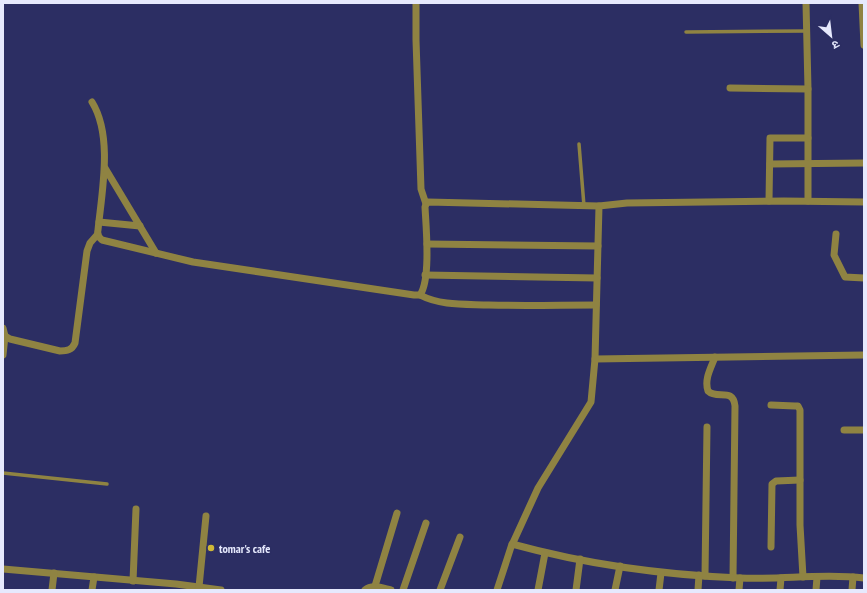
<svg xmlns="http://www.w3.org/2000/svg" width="867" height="593" font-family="'PT Sans Narrow','Noto Sans Devanagari',sans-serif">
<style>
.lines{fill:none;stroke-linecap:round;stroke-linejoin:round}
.lane{stroke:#8f8342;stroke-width:3.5}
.street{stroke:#8f8342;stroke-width:7}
.poi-dot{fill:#cfb837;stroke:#2c2e63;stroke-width:1.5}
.labels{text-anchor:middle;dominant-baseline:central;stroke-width:3;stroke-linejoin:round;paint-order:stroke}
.poi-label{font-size:12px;font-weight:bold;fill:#e6e9fd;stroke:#2c2e63;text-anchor:start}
</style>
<rect width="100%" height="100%" fill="#2c2e63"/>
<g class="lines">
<!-- lane -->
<g class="lane">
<path d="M686,32L807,31"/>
<path d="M579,144L584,206"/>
<path d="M3,473L107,484"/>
</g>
<!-- street -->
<g class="street">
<path d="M416,3V40L421,189L426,204"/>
<path d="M806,3L808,89V201"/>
<path d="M862,3L864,45"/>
<path d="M730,88L808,89"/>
<path d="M92,102C113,136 102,191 98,230C97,234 98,237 102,240L193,262L414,295H420C431,280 426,226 425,207L426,204L428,202L599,206"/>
<path d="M770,164L864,163"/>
<path d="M105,168L156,253"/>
<path d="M769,201L770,138H808"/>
<path d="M99,222L140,226"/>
<path d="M836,234L834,255L845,277L864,278"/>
<path d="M427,244L598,246"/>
<path d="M425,275L597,278"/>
<path d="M420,295C441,306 465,304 489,305C525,306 561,305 596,305"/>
<path d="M3,328L5,336L10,339L60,351C67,351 72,350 75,343L87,251L90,243L97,235"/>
<path d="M3,355L5,336"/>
<path d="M715,357C711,368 704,379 708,391C717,400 733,387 735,406L733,578"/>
<path d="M595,359L864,355"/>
<path d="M771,405L795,406H798L800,410V525L803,577"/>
<path d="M844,430H864"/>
<path d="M512,544C585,564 664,575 740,578C781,580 823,573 864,578"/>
<path d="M771,547L772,484L776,481L800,480"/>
<path d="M3,569L176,584L221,590"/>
<path d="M705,576L707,427"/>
<path d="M133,581L136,509"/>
<path d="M375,586L397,513"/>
<path d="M199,587L206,516"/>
<path d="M52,590L54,573"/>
<path d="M92,590L94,577"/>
<path d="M365,590C372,584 382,588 391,590"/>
<path d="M403,590L426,523"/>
<path d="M440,590L460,537"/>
<path d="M497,590L511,547L538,488L591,402L595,359L599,206L627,203L784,201L864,202"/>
<path d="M538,590L545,553"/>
<path d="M576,590L580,559"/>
<path d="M615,590L620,566"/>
<path d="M659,590L661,573"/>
<path d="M698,590L699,575"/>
<path d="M739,590L740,578"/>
<path d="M780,590L781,578"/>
<path d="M816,590L817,577"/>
<path d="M852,590L853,577"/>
</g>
</g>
<!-- markers -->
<circle class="poi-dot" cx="211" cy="548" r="4"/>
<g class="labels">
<!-- poi labels -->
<g class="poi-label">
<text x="219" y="548">tomar's cafe</text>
</g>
</g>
<!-- border -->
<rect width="867" height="593" fill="none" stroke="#e6e9fd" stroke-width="8"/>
<!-- north arrow -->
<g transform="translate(831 36) rotate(152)" stroke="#2c2e63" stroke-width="3" paint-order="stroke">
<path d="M0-3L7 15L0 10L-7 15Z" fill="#e6e9fd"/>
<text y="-6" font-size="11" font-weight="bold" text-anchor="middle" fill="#e6e9fd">उ</text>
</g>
</svg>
